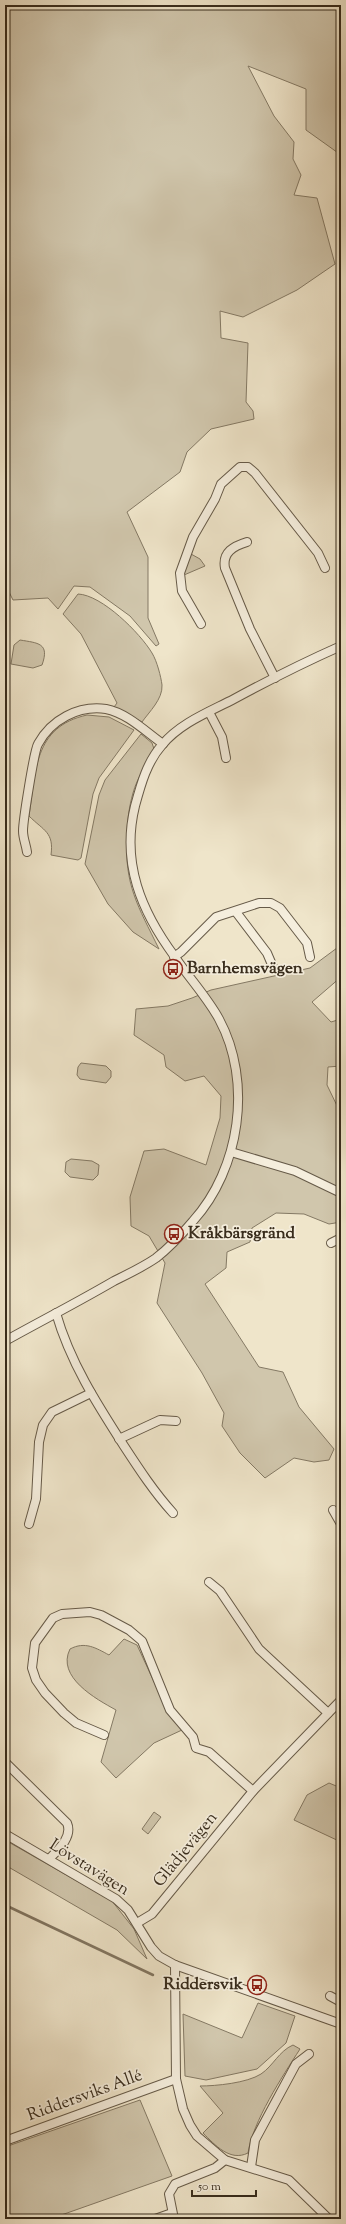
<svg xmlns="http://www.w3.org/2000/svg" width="346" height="2224" font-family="'Sorts Mill Goudy',serif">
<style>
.green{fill:#d0c6ac;stroke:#847964}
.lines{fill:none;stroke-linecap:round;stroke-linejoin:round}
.stream{stroke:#817561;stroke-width:2.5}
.minor-casing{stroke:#665a48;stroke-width:10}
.minor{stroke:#f5eedd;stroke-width:8}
.labels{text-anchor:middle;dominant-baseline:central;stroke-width:3.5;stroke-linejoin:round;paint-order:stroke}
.poi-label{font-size:17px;font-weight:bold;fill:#382c1c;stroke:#f5eedd;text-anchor:start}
.street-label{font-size:17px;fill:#382c1c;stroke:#f5eedd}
</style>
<rect width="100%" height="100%" fill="#efe5ca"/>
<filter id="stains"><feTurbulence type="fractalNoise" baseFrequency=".005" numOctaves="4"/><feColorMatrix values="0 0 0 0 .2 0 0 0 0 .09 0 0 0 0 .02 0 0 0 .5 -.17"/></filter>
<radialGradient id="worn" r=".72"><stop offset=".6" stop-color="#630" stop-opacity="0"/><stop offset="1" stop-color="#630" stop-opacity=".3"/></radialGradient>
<!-- green -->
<g class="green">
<path d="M5,5H341V155L306,130V89L248,66L274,116L294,142L293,159L301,175L294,195L317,198L335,264L297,290L243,317L220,311L221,338L248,343L246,402L253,411L254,419L211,429L187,452L180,472L127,512L148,557V618L159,644L156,646L130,616L90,587L74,586L58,609L48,598L13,600L5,584Z"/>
<path d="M191,554L200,559L205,566L184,575L182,573Z"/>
<path d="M78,594C102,595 140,633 152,653C157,661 161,677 162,685C163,699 149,712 142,722L114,707L117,703L81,634L63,614Z"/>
<path d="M20,640C38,643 50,643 42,665L33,668L11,664L14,645Z"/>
<path d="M87,715L109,717L134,730L99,778L93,794L81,858L78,860L51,855C54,832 44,831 29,816C36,772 33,727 87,715Z"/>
<path d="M141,734L152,743L154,749C147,764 137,778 133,793C129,807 127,822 127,836C124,885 138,906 159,949L133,932L108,904L85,864L99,795L105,780Z"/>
<path d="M341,945V977L312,1002L331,1022L341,1019V1066L328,1067L327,1085L341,1114V1222L329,1224L304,1214L276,1213L252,1228L250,1242L227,1252L226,1268L205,1284L259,1367L283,1372L299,1407L334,1449L329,1460L314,1462L294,1458L265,1478L240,1453L222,1426L224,1413L202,1373L157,1303L165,1263L149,1236L131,1226L130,1197L144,1151L164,1149L206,1165L220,1118L221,1096L204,1076L185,1081L166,1067L164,1055L134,1035L136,1009L168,1006L192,998L211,990L310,968Z"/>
<path d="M81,1063L106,1066L111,1071V1077L106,1083L80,1079L77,1075L78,1067Z"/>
<path d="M71,1159L92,1161L99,1165L98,1175L93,1180L70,1177L65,1172L66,1162Z"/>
<path d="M124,1639L137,1645L168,1712L182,1730L154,1743L116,1778L101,1762L116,1710C96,1699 56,1677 70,1649C85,1641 96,1648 109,1655Z"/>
<path d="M329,1783L341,1788V1842L294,1820L307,1795Z"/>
<path d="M154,1812L161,1817L148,1834L142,1829Z"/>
<path d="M5,1840L112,1901L134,1929L147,1959L117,1930L5,1865Z"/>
<path d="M258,2003L295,2016L286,2043L257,2069L206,2080L185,2076L183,2014L242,2038Z"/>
<path d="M293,2045L300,2049C282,2077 253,2121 248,2153C230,2162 215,2145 203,2133L223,2113L200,2086C216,2086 247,2083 261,2074C273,2066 279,2051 293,2045Z"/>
<path d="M140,2100L172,2176L50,2219H5V2147Z"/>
</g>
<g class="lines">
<!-- stream -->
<path class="stream" d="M5,1905L153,1975"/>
<!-- minor casing -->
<g class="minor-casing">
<g id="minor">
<path d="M247,542C234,546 222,552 225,568L250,629L275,678"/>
<path d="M201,624L182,591L180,573L193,537L215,499L221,484L240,467H248L255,473L318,553L325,568"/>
<path d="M209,712L222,737L226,758"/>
<path d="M27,852C26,845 23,838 23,831C23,821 34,751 38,744C51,720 78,705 106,709C127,713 146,732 163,744"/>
<path d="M236,912L267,953L273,967"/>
<path d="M174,957L181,952L216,917L259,903H271L280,908L307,943L310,957"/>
<path d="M231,1152L295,1171L341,1193"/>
<path d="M331,1243L341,1238"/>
<path d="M56,1313C70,1362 97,1404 124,1446C139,1469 154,1492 173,1513"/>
<path d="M5,1341C41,1321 78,1302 114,1281C128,1274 143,1267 156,1258C169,1248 182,1234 193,1221C240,1169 253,1082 219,1019C207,997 189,978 175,957C141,911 121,863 135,806C141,784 147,762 162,745C180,723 209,712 234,699C269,680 305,662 341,646"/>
<path d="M119,1439L160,1420L176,1421"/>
<path d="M333,1510L341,1524"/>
<path d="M29,1524L36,1499L39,1442L43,1425L52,1412L91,1393"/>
<path d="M209,1582L220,1591L259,1649L328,1713"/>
<path d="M104,1735L76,1723L64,1713L45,1693L36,1680L32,1668L35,1643L53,1618L62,1614L90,1612L101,1615L129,1630L142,1641L170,1710L193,1737L196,1748L209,1752L253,1791"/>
<path d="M5,1762L67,1823C73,1837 58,1850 49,1859"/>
<path d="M5,1834L116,1899L128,1910L151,1947L159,1956L175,1965L341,2024"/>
<path d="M137,1923L152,1914L253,1791L341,1700"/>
<path d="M175,1965L176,2079L183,2109L190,2125L197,2136L225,2160L289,2180L329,2219"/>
<path d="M330,1996L341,2002"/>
<path d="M5,2141L176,2079"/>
<path d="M251,2167L255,2140L296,2064L309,2054"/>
<path d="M155,2219L172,2213"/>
<path d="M174,2219L169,2194L175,2184L215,2168L225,2160"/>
</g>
</g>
<!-- minor -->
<use href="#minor" class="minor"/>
</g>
<!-- icons -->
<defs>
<g id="bus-ring" transform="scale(1)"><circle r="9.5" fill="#f5eedd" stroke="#8f2418" stroke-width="1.5"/><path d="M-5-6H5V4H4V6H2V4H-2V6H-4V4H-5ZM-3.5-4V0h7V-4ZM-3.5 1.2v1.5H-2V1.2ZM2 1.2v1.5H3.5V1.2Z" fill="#8f2418"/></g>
</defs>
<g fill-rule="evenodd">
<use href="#bus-ring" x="173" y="969"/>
<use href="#bus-ring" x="174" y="1234"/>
<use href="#bus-ring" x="257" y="1985"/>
</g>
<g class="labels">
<!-- poi labels -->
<g class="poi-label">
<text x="187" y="969">Barnhemsvägen</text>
<text x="188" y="1234">Kråkbärsgränd</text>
<text x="243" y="1985" text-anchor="end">Riddersvik</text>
</g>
<!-- street labels -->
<g class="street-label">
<text transform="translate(186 1850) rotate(-51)">Glädjevägen</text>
<text transform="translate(89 1868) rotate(32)">Lövstavägen</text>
<text transform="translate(85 2096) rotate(-20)">Riddersviks Allé</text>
</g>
</g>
<!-- margin -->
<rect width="346" height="2224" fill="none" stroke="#efe5ca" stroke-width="20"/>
<rect x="6" y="6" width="334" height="2212" fill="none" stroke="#382c1c" stroke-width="2"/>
<rect x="10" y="10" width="326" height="2204" fill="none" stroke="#382c1c"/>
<!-- scale -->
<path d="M192 2190v6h64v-6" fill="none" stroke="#382c1c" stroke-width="2"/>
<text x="198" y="2190" font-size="12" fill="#382c1c" stroke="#f5eedd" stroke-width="3" paint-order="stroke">50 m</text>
<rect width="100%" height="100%" filter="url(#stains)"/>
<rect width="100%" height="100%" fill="url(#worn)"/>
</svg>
